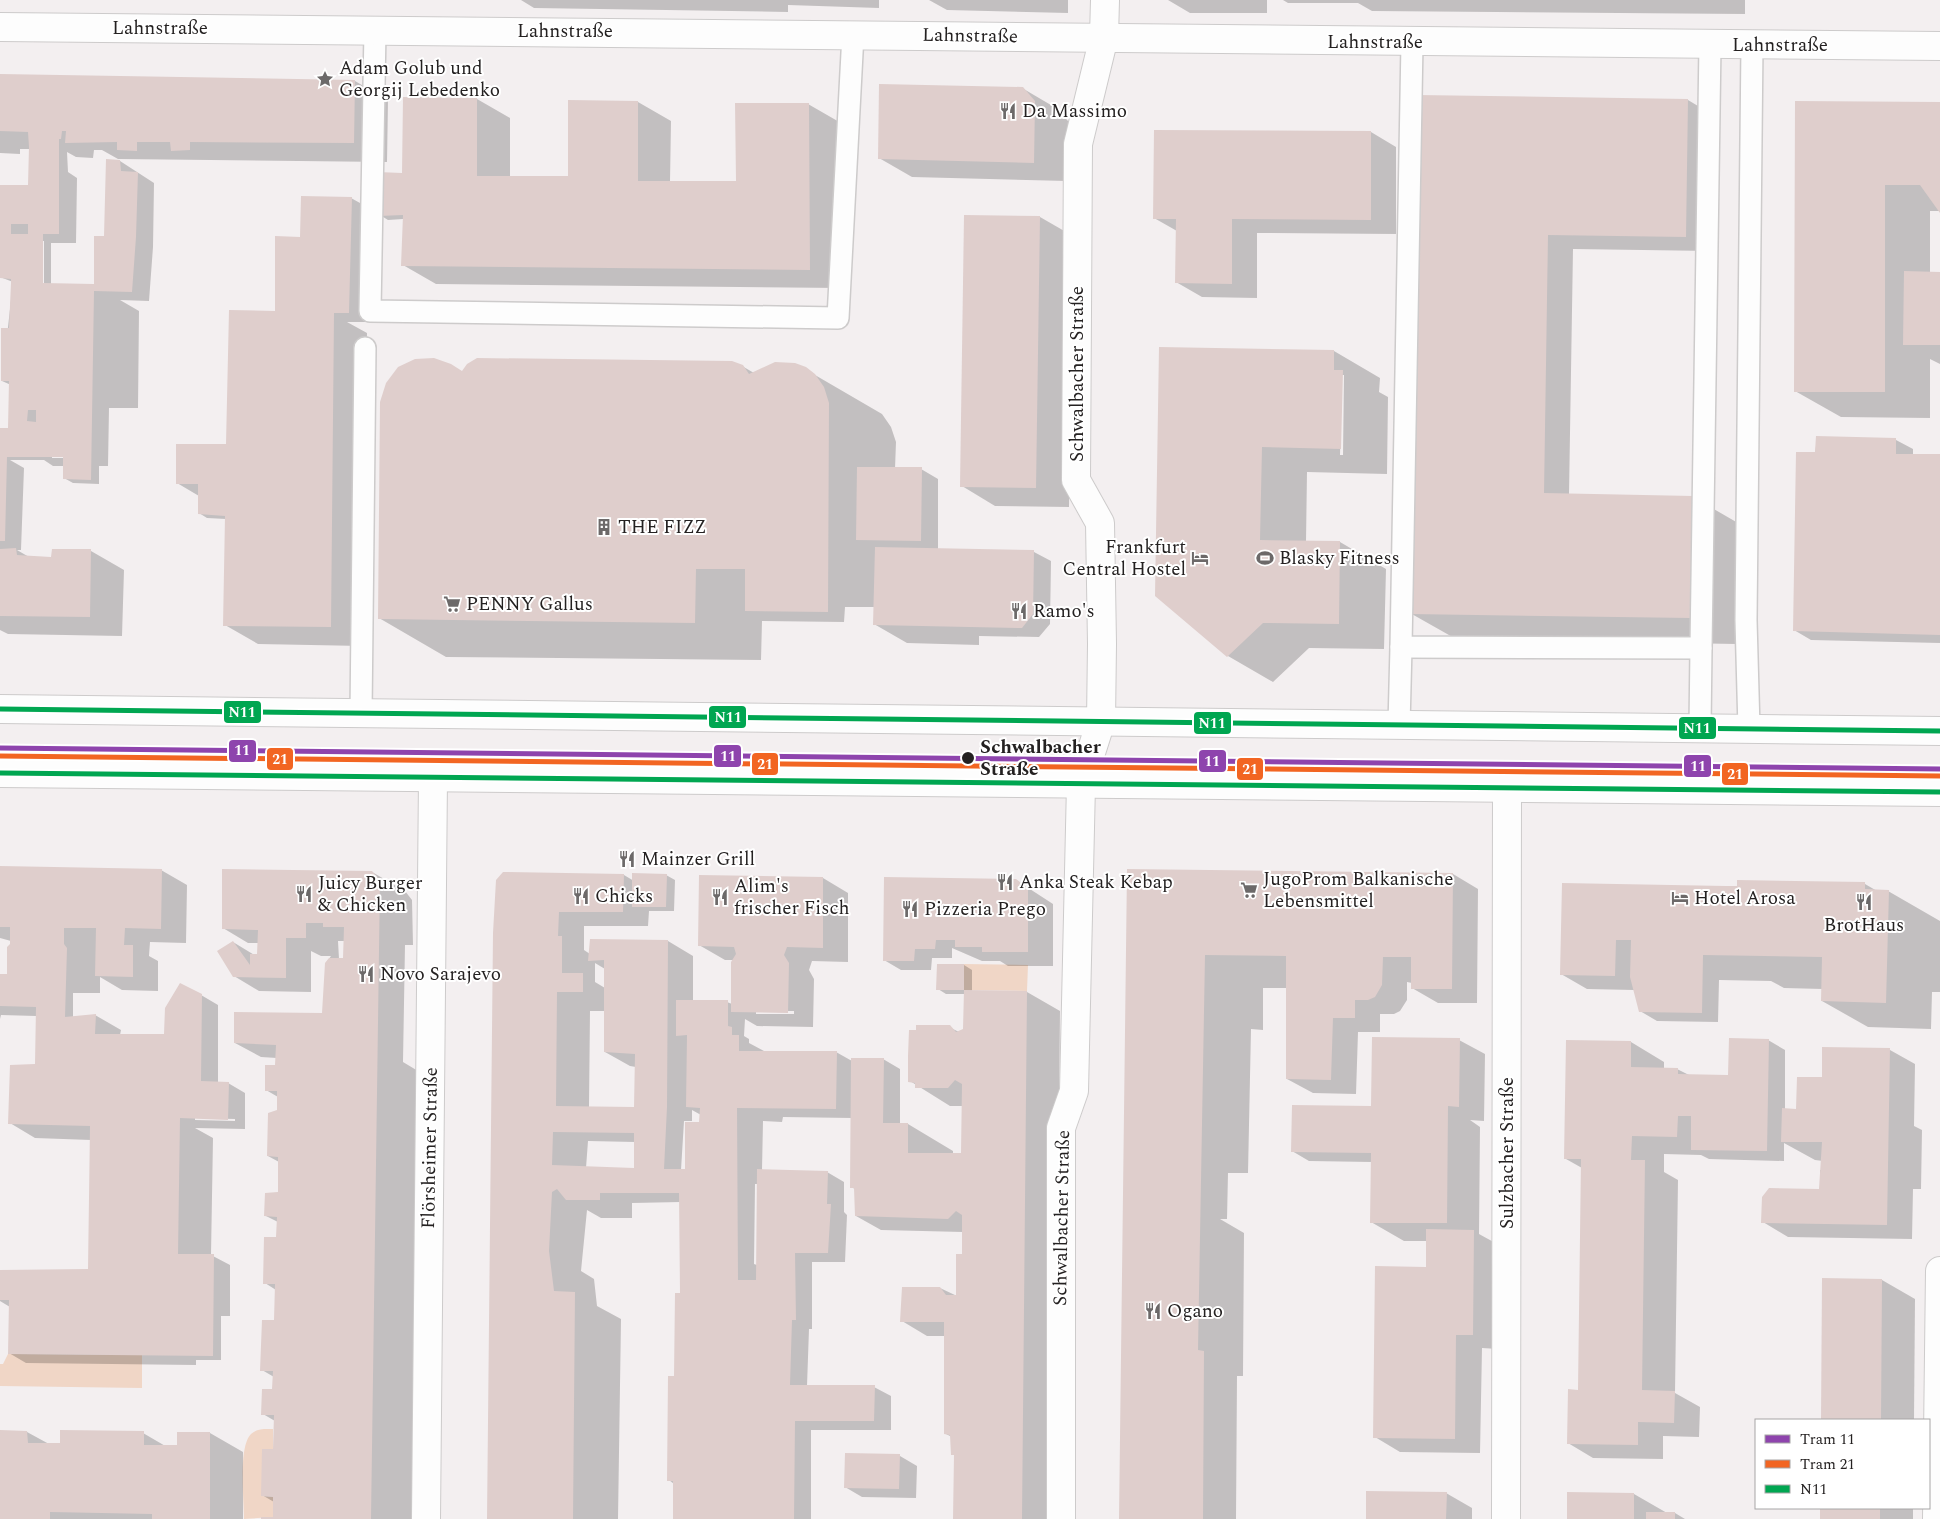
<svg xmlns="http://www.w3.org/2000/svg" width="1940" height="1519" font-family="Spectral,serif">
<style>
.green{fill:#f0d6c6}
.shadow{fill:#0003;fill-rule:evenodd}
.building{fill:#dfcecc;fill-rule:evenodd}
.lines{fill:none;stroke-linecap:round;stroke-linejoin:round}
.lane-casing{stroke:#cdcbcb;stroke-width:24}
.street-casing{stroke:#cdcbcb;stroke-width:30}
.primary-casing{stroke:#cdcbcb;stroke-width:30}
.lane{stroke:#fdfdfd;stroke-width:21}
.street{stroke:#fdfdfd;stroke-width:28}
.primary{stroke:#fdfdfd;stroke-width:28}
.bus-1-casing{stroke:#fff;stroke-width:9}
.bus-1{stroke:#00a651;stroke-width:5}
.tram-1-casing{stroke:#fff;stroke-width:9}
.tram-2-casing{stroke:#fff;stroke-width:9}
.tram-1{stroke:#8e44ad;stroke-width:5}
.tram-2{stroke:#f26522;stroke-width:5}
.stop-dot{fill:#242121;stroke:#fff;stroke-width:2}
.labels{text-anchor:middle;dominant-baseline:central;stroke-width:4;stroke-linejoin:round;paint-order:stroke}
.street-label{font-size:19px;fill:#242121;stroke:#fff}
.poi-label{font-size:19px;fill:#242121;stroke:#fff;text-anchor:start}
.stop-label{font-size:19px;font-weight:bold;fill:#242121;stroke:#fff;text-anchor:start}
.line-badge{stroke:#fff;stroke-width:2}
.badge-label{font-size:14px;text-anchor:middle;font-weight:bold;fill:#fff}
</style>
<rect width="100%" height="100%" fill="#f3eff0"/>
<!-- green -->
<g class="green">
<path d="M964,964L1028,965L1027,991L964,990Z"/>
<path d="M8,1354L142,1355V1388L0,1386V1364H3Z"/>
<path d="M273,1429V1449H262V1496L273,1497V1517L244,1519C244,1500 238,1447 251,1434C257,1428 266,1429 273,1429Z"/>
</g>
<!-- shadow -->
<g class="shadow">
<path d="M521,0H879V8L788,5V12L534,8Z"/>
<path d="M929,0H1068V13L947,10Z"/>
<path d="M1168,0H1267V13H1190Z"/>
<path d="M1283,0H1745V14L1372,11L1358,3H1288Z"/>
<path d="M0,75L355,81L388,100L387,162L118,159L102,150H94L93,158L76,157L67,152L68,172L77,178L76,243H51V285L95,286L120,161L154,183L153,247L149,301L120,300L139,311L138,408H109L108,466H99V484L73,483L64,478V466H53L44,460H10L24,468L21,550H17L29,557L52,559L91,551L124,570L122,636L8,634L0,630V429L9,430L11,385L2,381L13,282L0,277V186H29L30,149H20V154L0,153ZM41,241H44V289H42ZM52,455L69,456V458H52Z"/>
<path d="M1022,88L1056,108L1068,121L1067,181L912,177L879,158Z"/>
<path d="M1418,96L1688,100L1713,115L1711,251L1573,249L1569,495L1693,497L1738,523L1736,644L1456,639L1410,613Z"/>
<path d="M404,98L477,99L510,118V178H569L638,102L671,121L670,182L738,183L808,104L841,123L842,288L436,284L403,265V219L388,220L380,215L404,174Z"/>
<path d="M1796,102L1940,103V211H1930V273H1940V364L1930,359V418L1841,417L1795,391Z"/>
<path d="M1371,132L1396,147V234L1257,233V298L1202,297L1176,282L1177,231L1154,218Z"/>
<path d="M351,198L369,208L366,322H347L367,333L363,646L258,644L225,625L226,519L207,518L199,513V496L177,483L227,445L280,312L301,238Z"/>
<path d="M1040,217L1073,236L1069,507L995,506L962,486Z"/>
<path d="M1161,348L1334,351L1380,378L1379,392L1388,397L1387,474L1307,472L1306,542H1340L1386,569L1384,649L1309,648L1273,682L1228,656ZM1342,375H1344L1343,455H1340Z"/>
<path d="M742,366L754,373L815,375L882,414L891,427L896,442L895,469H921L938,479V549L1034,552L1051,561L1050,624L1039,637L979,636V645L907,643L874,624L875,607H845L844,622L762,621L761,660L446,657L379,618L463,372Z"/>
<path d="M1817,438L1896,440L1913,449V455L1940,456V643L1811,640L1794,630Z"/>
<path d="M0,867L161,870L187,885L186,943L150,942L149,956L158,961V991L122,990L100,977V993H73V1017L95,1015L121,1030L120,1035H165L201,995L218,1005V1083H228L245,1093V1129L195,1128L213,1138L211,1255L230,1265V1316H221V1360H196V1365L26,1363L9,1353L10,1307L0,1301V1271L89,1270L91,1140L35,1138L10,1123L36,1065V1016L1,1015L0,1019V975H8L11,944V941L0,938ZM195,1118L235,1119V1121L195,1120Z"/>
<path d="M1128,870L1453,874L1478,889L1477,1003H1438L1412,988V983L1407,982V1000L1400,1011L1394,1014H1380V1032H1358L1356,1094L1313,1093L1287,1079V988H1263V1030L1251,1029L1248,1173H1228L1227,1219H1220L1244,1233L1243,1376H1237L1236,1519H1121Z"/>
<path d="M372,872L405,891L412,900L413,945H405L403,1062L423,1074L418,1519H262L274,1518V1502L262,1495L274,1450L275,1421L263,1414L274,1391V1377L262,1370L275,1321L276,1290L265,1283L277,1238L278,1222L266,1216L279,1193V1162L268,1156L278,1111V1097L266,1090L277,1066V1058L261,1057L235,1043L323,1015L326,963L331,956H321L311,951V992L259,991L234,976L233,942L256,956L258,955L259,943H248L223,928ZM338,941H345L344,959H339Z"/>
<path d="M624,875L634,881L666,875L675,880L674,911H649L648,926H584V950L590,954L668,941L693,956V1002H727L732,1004L734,960H725L699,945L823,878L848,893V962L812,961L809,970L814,979L813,1027L757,1026L745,1019L744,1036L749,1039V1043L764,1051L836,1052L852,1061L883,1059L900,1069V1124H908L953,1151V1154H962L963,1106H950L910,1081L949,1027L959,1032L964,1030L965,994H946L938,989L964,965L972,970V992H1027L1060,1011L1055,1519H955L956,1456L952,1454V1437L946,1434V1336H927L902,1321L940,1288L957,1296L963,1255V1232L881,1230L856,1216L855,1189L851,1187L852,1118L783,1117L782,1122L763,1121L762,1170L827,1172L844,1182V1212L847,1215L845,1262H812V1329H809L807,1386L874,1387L891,1396V1430H811V1519H674V1484L669,1480L681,1294V1202L632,1203V1218H601L587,1210L581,1271L594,1279L597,1306L621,1319L618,1519H489L494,933ZM595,963L605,969V988L595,982ZM590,1011H605V1052L630,1066L636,1067L635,1108L589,1107ZM756,1011H794V1014H756ZM692,1110L701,1115V1123L690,1170H681L684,1121H692ZM588,1141L635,1142V1170L586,1168ZM755,1184H758L757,1265L754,1264Z"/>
<path d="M1016,880L1053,904V966H1008L1000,961H982L952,948V958H932L931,970H901L884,960Z"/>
<path d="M1563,884L1726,887L1865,884L1877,891H1888L1940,921V992H1932L1931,1029L1868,1027L1822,1001L1823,989L1784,988L1771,981L1719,980L1718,1022L1657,1021L1640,1011L1634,990L1587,989L1561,974Z"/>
<path d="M1459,1040L1485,1054L1484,1121L1470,1120L1480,1127L1479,1234L1499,1245L1498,1349L1482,1348L1480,1453L1400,1452L1375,1437L1427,1268V1241H1404L1371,1222L1372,1162L1309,1161L1292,1151L1372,1107Z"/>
<path d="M1768,1040L1785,1050V1110H1797L1823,1079L1890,1050L1915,1064L1914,1126L1922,1130L1921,1189H1913L1912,1239L1788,1237L1763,1222L1820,1190V1170H1823V1161L1815,1160L1784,1143V1161L1709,1159L1701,1155L1664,1154V1172L1678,1180L1675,1393L1700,1407L1699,1437L1663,1436V1459L1593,1458L1568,1443L1579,1391L1582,1168L1566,1159L1567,1042H1631L1664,1062V1069H1677L1689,1075L1729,1076Z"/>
<path d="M1823,1279L1882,1280L1915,1299L1914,1420H1822Z"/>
<path d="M0,1431L27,1432L49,1444H61L143,1433L167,1447H178L210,1433L243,1452V1519H0Z"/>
<path d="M900,1456L917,1466L916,1498L862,1497L845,1487Z"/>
<path d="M1446,1493L1472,1508V1519H1367Z"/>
<path d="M1634,1494L1667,1513H1675L1685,1519H1568Z"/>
<rect x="1821" y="1508" width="92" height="11"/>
</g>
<!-- building -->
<g class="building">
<path d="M0,74L355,80L354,143L190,142V150L171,151L170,142H137V151L117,150V142L65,143L66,131H62L61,139H59V234H43V283L94,284V236H104L106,159L120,160L121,171L138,172L136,237L132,292L94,291L91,480L63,479V457H7L5,541H0V428H8L9,381H1V328H9L11,283V279L0,278V185H28L29,147L28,132L0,131ZM11,224H28V234H11ZM28,410H36V422L27,421Z"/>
<path d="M879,84L1023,87L1035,101L1034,163L878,159Z"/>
<path d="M1417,95L1688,99L1686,237L1548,235L1544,493L1693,496L1691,618L1409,614Z"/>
<path d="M403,97L477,98V176H568V100L638,101V181H736L735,103H809L810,270L401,266L403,215L379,216L378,172L402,173Z"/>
<path d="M1795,101L1940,102V213L1920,185H1885V392H1794Z"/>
<path d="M1154,130L1371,131V220L1232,219V284L1175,283L1176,219H1153Z"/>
<path d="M301,196L352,197L349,313H334L331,627L223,626L225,516L198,514V484H176V444H226L229,310L275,311V236L300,237Z"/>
<path d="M964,215L1040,216L1036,488L960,487Z"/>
<path d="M1904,271L1940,272V345H1903Z"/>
<path d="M1159,347L1334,350V370H1343L1341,449L1262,447L1260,540L1340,541L1339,624L1263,623L1227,657L1155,596Z"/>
<path d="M434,358L451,364L462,371L467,364L477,358L732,361L743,365L749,374L775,362L795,363L806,367L815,374L824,387L829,403L828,612L745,611V569H696L695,623L378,619L380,402L386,383L398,367L415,359Z"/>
<path d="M1816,436L1896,438V454H1940V635L1793,631L1796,452H1815Z"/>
<path d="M857,467H922L921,541L856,540Z"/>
<path d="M875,547L1034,550L1033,614L1022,628L873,625Z"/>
<path d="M16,548L17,555L51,557L52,549H91L90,617L0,616V549Z"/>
<path d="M0,866L162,869L161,929L125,928L124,945H133V977L95,976L96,928H64V944L67,948L65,1017L96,1014L95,1034H164L165,1008L180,983L202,994L201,1081L229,1082L228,1120L180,1118L178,1254H214L213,1356L8,1354L9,1300H0V1270L88,1269L90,1126L8,1124L10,1065L35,1064L36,1007L0,1006V974H7V947L10,944V927H0Z"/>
<path d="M222,869L372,871L380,880L371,1519H261V1517H273V1497L261,1496L262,1449H273L274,1415H261L262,1389H272L273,1371H260L262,1320H274L275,1284H263L264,1237H276L277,1217L264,1216L265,1193L278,1192V1157L267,1156L268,1113L277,1110V1091H265V1065H275L276,1045L234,1043V1012L322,1013L325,963L329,958H343L344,927H323V923H306V938H286V978L233,977L217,951L233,941L250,965V954H257L258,930L222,929Z"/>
<path d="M1127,869L1453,873L1452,989H1411V957H1383L1382,985L1375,997L1368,1000H1355V1018H1333L1331,1080L1286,1079V956L1205,955L1198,1350L1204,1351L1203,1519H1119Z"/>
<path d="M503,872L624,874L623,912H559L558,936H562V973H583V992H557L556,1106L634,1107L635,1054L604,1052V960L588,961L590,939L668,940L667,1107L664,1169H685V1122H699L700,1108L686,1107L687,1035L676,1036V1000H728V1026L732,1027V1035H739V1051H837L836,1109L737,1108L738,1280H756L757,1169L828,1171L827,1204H831L828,1253H795L796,1320H792L790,1385H875L874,1421H795L794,1519H673V1481H667L668,1376H674L675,1293H680L679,1193H600V1200H566L557,1189L552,1192L549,1251L554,1291L575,1292L573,1519H487L493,933L496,880ZM553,1132L634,1133V1168L552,1165Z"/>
<path d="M632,873L667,874L666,907H632Z"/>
<path d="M699,875L823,877V948L787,947L784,955L789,963L788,1013L731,1012V962L736,954L734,947L698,946Z"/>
<path d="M884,877L1016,879L1028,888V952H982V947H955V940H936L935,949H915L914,961H883Z"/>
<path d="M1737,880L1865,882V889L1889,890L1886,1003L1821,1001L1822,957L1703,955L1702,1013L1639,1012L1630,977L1631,940H1616L1615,976L1560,975L1562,883L1726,886H1737Z"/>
<path d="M937,964H964V990H936Z"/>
<path d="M964,990L1027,991L1022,1519H953L954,1455H951L950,1435L944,1434V1322H900L902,1287H940L946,1295H956V1254H962V1215L956,1211L948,1219L855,1216L854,1188H850L851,1058H884L883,1123H908V1153H961L962,1084L955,1080L948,1088H915V1083L908,1082V1056L909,1030H916V1025H950L956,1032L963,1029Z"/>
<path d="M1372,1037L1460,1038L1459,1107L1448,1106L1447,1223H1370L1371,1153L1291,1152L1292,1105L1371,1106Z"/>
<path d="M1729,1038L1769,1039L1767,1151L1691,1150V1116H1678L1677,1137L1632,1136L1631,1160H1645L1642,1390L1675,1391L1674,1423L1638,1422V1445L1567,1444L1568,1389L1578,1390L1581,1159H1564L1566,1040L1631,1041V1067L1678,1068V1074L1728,1075Z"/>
<path d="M1822,1047L1890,1048L1887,1225L1761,1223L1762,1197L1769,1188L1819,1189L1822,1142H1781L1782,1108L1796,1109L1797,1077H1822Z"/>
<path d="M1426,1229L1474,1230L1473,1335H1456L1455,1439L1373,1438L1375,1266L1426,1267Z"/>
<path d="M1822,1278L1882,1279L1881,1420H1821Z"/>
<path d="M0,1430L27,1431L28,1443H60V1430L144,1431V1445H177V1432H210V1519H152V1514L50,1512V1519H0Z"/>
<path d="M845,1453L900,1454L899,1489L844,1488Z"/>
<path d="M1366,1491L1447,1492L1446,1519H1366Z"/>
<path d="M1567,1492L1634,1493V1519H1567Z"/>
<rect x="1820" y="1508" width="60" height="11"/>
<rect x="1646" y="1512" width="29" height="7"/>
</g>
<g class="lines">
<!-- lane casing -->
<g class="lane-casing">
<g id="lane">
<path d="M375,30L370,311L838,318L853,34"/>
<path d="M1412,43L1401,647L1701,648L1710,44"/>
<path d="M361,714L365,348"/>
<path d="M1399,725L1401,647"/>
<path d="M1700,728L1701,648"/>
<path d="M1749,729L1746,620L1752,44"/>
</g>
</g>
<!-- street casing -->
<g class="street-casing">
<g id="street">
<path d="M0,27C647,32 1293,41 1940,46"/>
<path d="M426,1519L433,778"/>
<path d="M1061,1519V1128L1074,1091L1081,784L1101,721L1102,644L1100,523L1076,480L1078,144L1104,37L1105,0"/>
<path d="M1506,1519L1507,788"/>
<path d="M1937,1519L1940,1271"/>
</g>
</g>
<!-- primary casing -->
<g class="primary-casing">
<g id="primary">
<path d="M0,709L1940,731"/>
<path d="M0,773L1940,792"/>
</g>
</g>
<!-- lane -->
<use href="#lane" class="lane"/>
<!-- street -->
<use href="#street" class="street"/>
<!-- primary -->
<use href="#primary" class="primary"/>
<!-- bus-1 casing -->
<g class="bus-1-casing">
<g id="bus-1">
<path d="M0,709L1940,731"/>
<path d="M0,773L1940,792"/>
</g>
</g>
<!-- bus-1 -->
<use href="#bus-1" class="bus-1"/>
<!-- tram-1 casing -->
<g class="tram-1-casing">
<path id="tram-1" d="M0,748L1940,769"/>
</g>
<!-- tram-2 casing -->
<g class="tram-2-casing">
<path id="tram-2" d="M0,756L1940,776"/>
</g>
<!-- tram-1 -->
<use href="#tram-1" class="tram-1"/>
<!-- tram-2 -->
<use href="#tram-2" class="tram-2"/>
</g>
<!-- icons -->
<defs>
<g id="sight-bare" transform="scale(1.35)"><path d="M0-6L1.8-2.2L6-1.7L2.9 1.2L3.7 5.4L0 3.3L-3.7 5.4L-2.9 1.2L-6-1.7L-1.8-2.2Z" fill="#6c6969" stroke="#fff" stroke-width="2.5" paint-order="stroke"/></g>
<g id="restaurant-bare" transform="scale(1.35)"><path d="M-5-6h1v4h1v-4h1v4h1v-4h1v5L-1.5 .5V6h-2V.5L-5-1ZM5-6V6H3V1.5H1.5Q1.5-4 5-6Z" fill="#6c6969" stroke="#fff" stroke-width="2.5" paint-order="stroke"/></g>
<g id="building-bare" transform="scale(1.35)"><path d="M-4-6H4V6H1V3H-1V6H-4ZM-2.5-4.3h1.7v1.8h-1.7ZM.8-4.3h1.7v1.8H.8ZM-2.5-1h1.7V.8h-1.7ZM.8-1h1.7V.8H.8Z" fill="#6c6969" stroke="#fff" stroke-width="2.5" paint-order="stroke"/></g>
<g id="hotel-bare" transform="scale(1.35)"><path d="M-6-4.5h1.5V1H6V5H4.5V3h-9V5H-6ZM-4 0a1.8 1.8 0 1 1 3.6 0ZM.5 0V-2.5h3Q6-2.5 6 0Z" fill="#6c6969" stroke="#fff" stroke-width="2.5" paint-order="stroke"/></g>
<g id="stadium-bare" transform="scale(1.35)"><path d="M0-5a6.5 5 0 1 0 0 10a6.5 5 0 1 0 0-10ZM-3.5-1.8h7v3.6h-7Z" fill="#6c6969" stroke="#fff" stroke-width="2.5" paint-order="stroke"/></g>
<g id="supermarket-bare" transform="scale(1.35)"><path d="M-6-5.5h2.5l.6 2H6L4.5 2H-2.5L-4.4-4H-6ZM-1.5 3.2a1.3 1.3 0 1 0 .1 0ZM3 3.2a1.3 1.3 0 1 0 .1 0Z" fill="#6c6969" stroke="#fff" stroke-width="2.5" paint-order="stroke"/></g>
</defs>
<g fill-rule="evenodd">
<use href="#sight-bare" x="325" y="79"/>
<use href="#restaurant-bare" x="1008" y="111"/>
<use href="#building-bare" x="604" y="527"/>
<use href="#hotel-bare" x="1200" y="558"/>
<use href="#stadium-bare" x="1265" y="558"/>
<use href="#supermarket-bare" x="452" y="604"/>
<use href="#restaurant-bare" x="1019" y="611"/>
<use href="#restaurant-bare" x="627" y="859"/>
<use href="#restaurant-bare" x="1005" y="882"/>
<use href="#supermarket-bare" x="1249" y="890"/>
<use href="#restaurant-bare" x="304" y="894"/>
<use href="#restaurant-bare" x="581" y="896"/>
<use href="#restaurant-bare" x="720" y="897"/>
<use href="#hotel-bare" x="1680" y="898"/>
<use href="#restaurant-bare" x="1864" y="902"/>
<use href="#restaurant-bare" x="910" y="909"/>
<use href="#restaurant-bare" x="366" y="974"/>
<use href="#restaurant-bare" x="1153" y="1311"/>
</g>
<!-- markers -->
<circle class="stop-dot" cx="968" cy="758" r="7"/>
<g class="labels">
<!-- street labels -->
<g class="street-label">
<text x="160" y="28">Lahnstraße</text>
<text x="565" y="31">Lahnstraße</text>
<text transform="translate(970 36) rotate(1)">Lahnstraße</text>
<text x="1375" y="42">Lahnstraße</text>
<text x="1780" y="45">Lahnstraße</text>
<text transform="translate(1077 374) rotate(-90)">Schwalbacher Straße</text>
<text transform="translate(430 1148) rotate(-89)">Flörsheimer Straße</text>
<text transform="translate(1507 1153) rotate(-90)">Sulzbacher Straße</text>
<text transform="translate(1062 1218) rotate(-89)">Schwalbacher Straße</text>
</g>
<!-- poi labels -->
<g class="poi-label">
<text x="339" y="68">Adam Golub und<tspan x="339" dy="22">Georgij Lebedenko</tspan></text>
<text x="1022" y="111">Da Massimo</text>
<text x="618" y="527">THE FIZZ</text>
<text x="1186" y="547" text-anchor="end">Frankfurt<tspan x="1186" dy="22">Central Hostel</tspan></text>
<text x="1279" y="558">Blasky Fitness</text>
<text x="466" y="604">PENNY Gallus</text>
<text x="1033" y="611">Ramo's</text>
<text x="641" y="859">Mainzer Grill</text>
<text x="1263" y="879">JugoProm Balkanische<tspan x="1263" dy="22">Lebensmittel</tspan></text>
<text x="1019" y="882">Anka Steak Kebap</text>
<text x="318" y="883">Juicy Burger<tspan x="318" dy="22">&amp; Chicken</tspan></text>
<text x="734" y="886">Alim's<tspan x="734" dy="22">frischer Fisch</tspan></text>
<text x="595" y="896">Chicks</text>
<text x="1694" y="898">Hotel Arosa</text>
<text x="924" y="909">Pizzeria Prego</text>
<text x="1864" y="925" text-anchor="middle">BrotHaus</text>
<text x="380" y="974">Novo Sarajevo</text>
<text x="1167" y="1311">Ogano</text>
</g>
<!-- stop labels -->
<g class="stop-label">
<text x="980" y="747">Schwalbacher<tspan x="980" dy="22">Straße</tspan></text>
</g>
</g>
<g class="line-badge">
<rect x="223" y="700" width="39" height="24" rx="5" fill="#00a651"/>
<rect x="708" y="705" width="39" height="24" rx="5" fill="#00a651"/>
<rect x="1193" y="711" width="39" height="24" rx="5" fill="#00a651"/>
<rect x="1678" y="716" width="39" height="24" rx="5" fill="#00a651"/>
<rect x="228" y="739" width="29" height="24" rx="5" fill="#8e44ad"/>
<rect x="713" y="744" width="29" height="24" rx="5" fill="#8e44ad"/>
<rect x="266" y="747" width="28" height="24" rx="5" fill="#f26522"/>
<rect x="1198" y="749" width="29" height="24" rx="5" fill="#8e44ad"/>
<rect x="751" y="752" width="28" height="24" rx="5" fill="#f26522"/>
<rect x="1683" y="754" width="29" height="24" rx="5" fill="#8e44ad"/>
<rect x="1236" y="757" width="28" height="24" rx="5" fill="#f26522"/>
<rect x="1721" y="762" width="28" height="24" rx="5" fill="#f26522"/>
</g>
<g class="badge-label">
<text x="242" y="717">N11</text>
<text x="728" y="722">N11</text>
<text x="1212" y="728">N11</text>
<text x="1697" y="733">N11</text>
<text x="242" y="755">11</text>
<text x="728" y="761">11</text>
<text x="280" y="764">21</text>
<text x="1212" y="766">11</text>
<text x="765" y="769">21</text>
<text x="1698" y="771">11</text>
<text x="1250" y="774">21</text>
<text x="1735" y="779">21</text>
</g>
<!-- legend -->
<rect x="1755" y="1419" width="175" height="90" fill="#ffffff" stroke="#a7a6a6"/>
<rect x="1765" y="1435" width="25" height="8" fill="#8e44ad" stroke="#a7a6a6"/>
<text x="1800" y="1444" font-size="15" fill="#242121">Tram 11</text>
<rect x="1765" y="1460" width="25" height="8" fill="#f26522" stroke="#a7a6a6"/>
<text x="1800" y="1469" font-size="15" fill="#242121">Tram 21</text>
<rect x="1765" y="1485" width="25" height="8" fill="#00a651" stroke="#a7a6a6"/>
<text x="1800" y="1494" font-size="15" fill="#242121">N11</text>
</svg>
